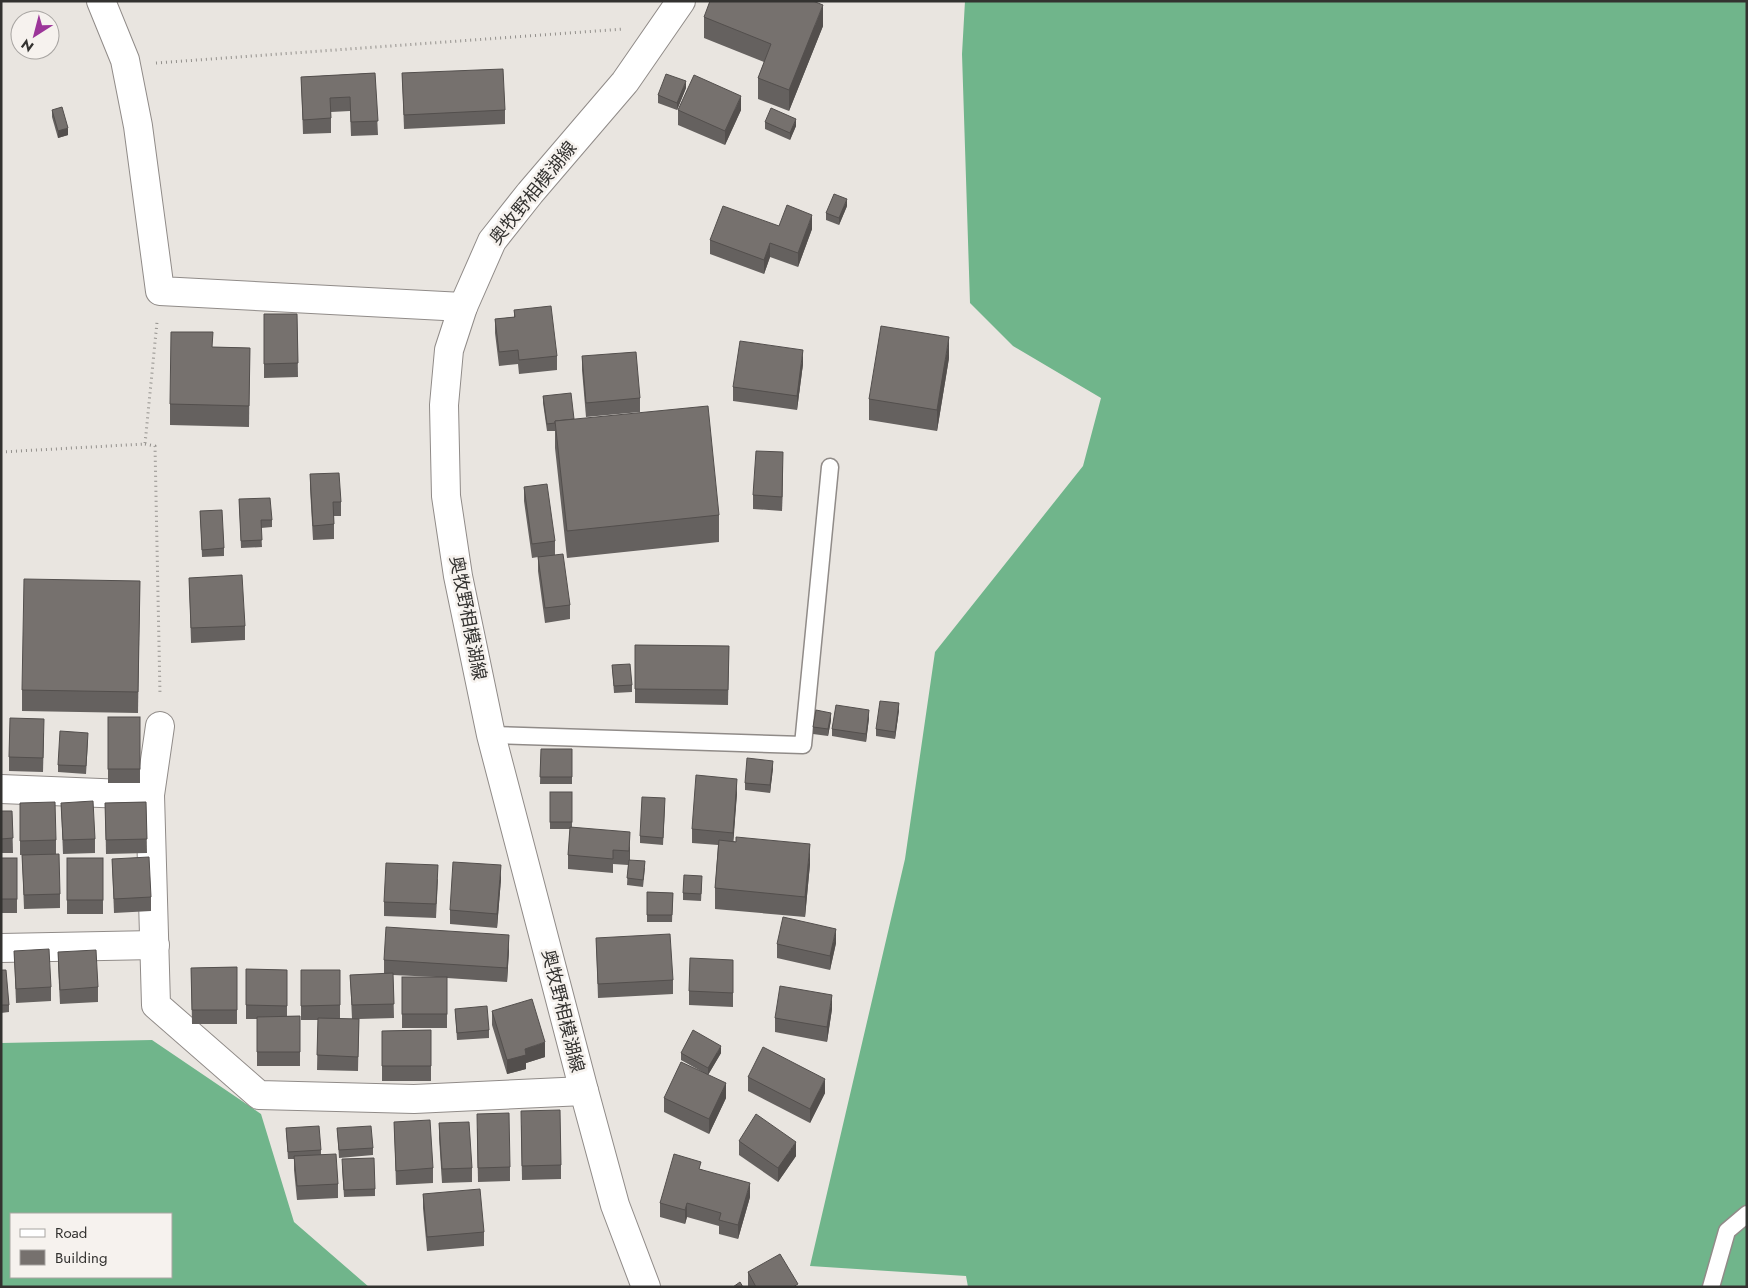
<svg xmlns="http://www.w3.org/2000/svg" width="1748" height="1288" font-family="Jost,'Noto Sans JP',sans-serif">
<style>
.forest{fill:#70b58b;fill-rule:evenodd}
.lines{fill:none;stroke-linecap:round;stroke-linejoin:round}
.lane-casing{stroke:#908b88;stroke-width:19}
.street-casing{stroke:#908b88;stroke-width:30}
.secondary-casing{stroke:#908b88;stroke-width:30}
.path{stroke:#93908c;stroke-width:3;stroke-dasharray:1 4;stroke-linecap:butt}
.lane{stroke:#fff;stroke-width:16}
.street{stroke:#fff;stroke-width:28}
.secondary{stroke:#fff;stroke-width:28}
.wall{fill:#65615f}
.shaded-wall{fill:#534f4d}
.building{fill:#76716e;stroke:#534f4d}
.labels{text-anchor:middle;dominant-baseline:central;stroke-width:5;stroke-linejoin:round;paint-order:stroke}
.street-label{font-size:18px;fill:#333230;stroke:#f6f2ee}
</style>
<rect width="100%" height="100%" fill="#e9e5e0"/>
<!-- forest -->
<g class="forest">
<path d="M965,1H1747V1287H968L966,1276L810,1266L905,859L935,652L1083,466L1101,398L1013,346L970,303L962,54Z"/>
<path d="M152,1040L261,1114L294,1222L369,1287H1V1043ZM11,1214H171V1277H11Z"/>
</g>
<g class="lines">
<!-- lane casing -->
<g class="lane-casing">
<g id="lane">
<path d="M491,735L803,745L830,467"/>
<path d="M1711,1287L1727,1231L1747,1214"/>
</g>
</g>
<!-- street casing -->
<g class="street-casing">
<g id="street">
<path d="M101,1L125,60L138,126L160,291L463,307"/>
<path d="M160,726L150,795L156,1005L259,1095L414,1099L584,1091"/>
<path d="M1,789L150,795"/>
<path d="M1,948L155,945"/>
</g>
</g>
<!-- secondary casing -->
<g class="secondary-casing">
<path id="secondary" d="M646,1287L615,1205L584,1091L491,735L458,576L446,496L444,405L449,350L463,307L492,241L530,193L625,82L681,1"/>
</g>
<!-- path -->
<g class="path">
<path d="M156,63L624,29"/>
<path d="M145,444L155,446L160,695"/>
<path d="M1,452L145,444L157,322"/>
</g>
<!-- lane -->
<use href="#lane" class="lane"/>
<!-- street -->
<use href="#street" class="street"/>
<!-- secondary -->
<use href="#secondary" class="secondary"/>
</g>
<!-- wall -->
<g class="wall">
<path d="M704,17L823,26L789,111L758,99V78L764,62L704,38Z"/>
<path d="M375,73L378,135L351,136L350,111L331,112V133L303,134L301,77Z"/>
<path d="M402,73L505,110V124L404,129Z"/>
<path d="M686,88L677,110L658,103V95Z"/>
<path d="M52,110L68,135L58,138L52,117Z"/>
<path d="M678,110H741L725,145L678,125Z"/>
<path d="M765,122L796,126L790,140L765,129Z"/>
<path d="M847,206L839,225L826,220V213Z"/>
<path d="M779,226L812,229L798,267L770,257L764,274L710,254V240Z"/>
<path d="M514,310L557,356V370L519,374L518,364L499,366L495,333V319L514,317Z"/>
<path d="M264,314H297L298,377L264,378Z"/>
<path d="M213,347L250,348L249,427L170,425V404Z"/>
<path d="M582,356L640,398V412L586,417L582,370Z"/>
<path d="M949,358L937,431L869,420V399Z"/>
<path d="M803,364L797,410L733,401V387Z"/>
<path d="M543,396L574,419L719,515V542L567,558L555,448V431H547L543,403Z"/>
<path d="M783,466L782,511L753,509V495Z"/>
<path d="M310,474L341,502V516H334V539L313,540L310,488Z"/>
<path d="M524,487L555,541V555L570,605V619L545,623L538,571V557L532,558L524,501Z"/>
<path d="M239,499L272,520V527L261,528L262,547L241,548Z"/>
<path d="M200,511L224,548V556L202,557Z"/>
<path d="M189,578L245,626V640L191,643Z"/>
<path d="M140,581L138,713L22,711V690Z"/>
<path d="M635,645L729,646L728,705L635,703Z"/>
<path d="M612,665L632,685V692L614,693Z"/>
<path d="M899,710L895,739L876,736V729Z"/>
<rect x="108" y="717" width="32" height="66"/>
<path d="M869,718L866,742L832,736V729Z"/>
<path d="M831,720L828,736L813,734V727Z"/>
<path d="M44,733L43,772L9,771V757Z"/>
<path d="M88,740L86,774L58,772V765Z"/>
<path d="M541,749H572V784H540Z"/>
<path d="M773,768L770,793L745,790V783Z"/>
<path d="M550,792H572V827L630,847V860L645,868L643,887L627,885L628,865L613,864V873L568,869V855L570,829H550Z"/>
<path d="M737,793L733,841L810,864L805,917L715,909V888L718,845L692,843V829Z"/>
<path d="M146,802L147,853L106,854L105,803Z"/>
<path d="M20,803L56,840V854L60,894V908L24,909L22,855H38H20Z"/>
<path d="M61,803L95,839V853L63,854Z"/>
<path d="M665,806L663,845L640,843V836Z"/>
<path d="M1,811H12L13,853H1Z"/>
<rect x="1" y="858" width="16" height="55"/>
<rect x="67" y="858" width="36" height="56"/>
<path d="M112,859L151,897V911L114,913Z"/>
<path d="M438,879L436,918L384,916V902Z"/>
<path d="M501,879L497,928L450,924V910Z"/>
<path d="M702,883L701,901L683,900V893Z"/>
<path d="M647,892L673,893L672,922H647Z"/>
<path d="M596,938L673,980V994L598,998Z"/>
<path d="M836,943L830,970L777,958V944Z"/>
<path d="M509,950L507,982L447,978V1028H402V977H436L393,975L394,1018L359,1019L358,1071L317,1070L318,1020H301V970H340V1019H352L350,975L384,974V960Z"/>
<path d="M14,951L51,987V1001L16,1003Z"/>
<path d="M58,952L98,987V1002L60,1004L58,966Z"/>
<path d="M733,960V1007L689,1005V991Z"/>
<path d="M237,967V1024H192L191,968Z"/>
<path d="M246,969L287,970V1016H300V1066H257V1019H246Z"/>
<path d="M1,970L9,1005V1012L1,1013Z"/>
<path d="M455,1009L489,1030V1038L457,1040Z"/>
<path d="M832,1009L827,1042L775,1032V1018Z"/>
<path d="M492,1011L545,1057L526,1063V1069L507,1074L492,1025Z"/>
<path d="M431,1030V1081H382V1031Z"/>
<path d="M681,1053H721L708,1075L726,1098L709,1134L664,1112V1098L706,1074L681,1060Z"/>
<path d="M748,1077L825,1093L810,1123L748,1091Z"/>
<path d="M394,1122L433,1168V1183L396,1185Z"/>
<path d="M439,1123L472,1168V1182L442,1183L439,1138Z"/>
<path d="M521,1125L561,1165V1179L522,1180Z"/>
<path d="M286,1128L321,1150V1154L338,1184V1198L297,1200L294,1170V1159H288Z"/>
<path d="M337,1128L373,1148V1155L339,1158Z"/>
<path d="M477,1128L510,1167V1181L478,1182Z"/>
<path d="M739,1141L796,1156L778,1182L739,1155Z"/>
<path d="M342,1166L375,1189V1196L344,1197Z"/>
<path d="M701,1169L750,1197L738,1239L719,1234V1226L687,1217L685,1224L660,1217V1203Z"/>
<path d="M423,1194L484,1232V1246L427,1251L423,1208Z"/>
<path d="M748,1272L798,1287H748Z"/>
</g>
<!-- shaded-wall -->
<g class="shaded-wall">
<path d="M823,5V26L789,111V90Z"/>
<path d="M686,81V88L677,110V103Z"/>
<path d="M741,96V110L725,145V131Z"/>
<path d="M796,119V126L790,140V133Z"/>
<path d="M68,128V135L58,138V131Z"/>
<path d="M847,199V206L839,225V218Z"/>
<path d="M812,215V229L798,267V253Z"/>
<path d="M770,243V257L764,274V260Z"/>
<path d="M949,337V358L937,431V410Z"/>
<path d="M803,350V364L797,410V396Z"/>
<path d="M783,452V466L782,511V497Z"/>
<path d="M899,703V710L895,739V732Z"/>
<path d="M869,710V718L866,742V734Z"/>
<path d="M831,713V720L828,736V729Z"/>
<path d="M773,761V768L770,793V785Z"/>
<path d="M737,779V793L733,847V833Z"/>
<path d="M630,832V847L629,866V851Z"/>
<path d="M810,844V864L805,917V897Z"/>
<path d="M501,865V879L497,928V914Z"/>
<path d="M836,929V943L830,970V956Z"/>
<path d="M509,935V950L507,982V968Z"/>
<path d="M832,995V1009L827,1042V1027Z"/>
<path d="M545,1042V1057L526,1063V1069L507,1074V1060L525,1049Z"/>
<path d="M721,1046V1053L708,1075V1068Z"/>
<path d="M825,1079V1093L810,1123V1109Z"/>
<path d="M726,1083V1098L709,1134V1119Z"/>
<path d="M796,1142V1156L778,1182V1168Z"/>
<path d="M750,1183V1197L738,1239V1225Z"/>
<path d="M687,1203V1217L685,1224V1210Z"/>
</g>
<!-- building -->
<g class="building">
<path d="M710,1H813L823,5L789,90L758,78L771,44L704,17Z"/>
<path d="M503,69L505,110L404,115L402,73Z"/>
<path d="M375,73L378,121L351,122L350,97L330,98L331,118L303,120L301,77Z"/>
<path d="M666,74L686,81L677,103L658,95Z"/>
<path d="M694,75L741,96L725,131L678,110Z"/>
<path d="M62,107L68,128L58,131L52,110Z"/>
<path d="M771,108L796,119L790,133L765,122Z"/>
<path d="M834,194L847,199L839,218L826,213Z"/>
<path d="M787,205L812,215L798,253L770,243L764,260L710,240L723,206L779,226Z"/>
<path d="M551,306L557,356L519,360L518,350L499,352L495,319L515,317L514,310Z"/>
<path d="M264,314H297L298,363L264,364Z"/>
<path d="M881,326L949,337L937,410L869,399Z"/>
<path d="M171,332H213L212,347L250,348L249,406L170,404Z"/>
<path d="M740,341L803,350L797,396L733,387Z"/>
<path d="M636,352L640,398L586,403L582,356Z"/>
<path d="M571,393L574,419L555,421V423L547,424L543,396Z"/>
<path d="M708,406L719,515L567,531L555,421Z"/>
<path d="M756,451L783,452L782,497L753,495Z"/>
<path d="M339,473L341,502H333L334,524L313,526L310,474Z"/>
<path d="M547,484L555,541L532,544L524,487Z"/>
<path d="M270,498L272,520H261L262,540L241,541L239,499Z"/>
<path d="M222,510L224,548L202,550L200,511Z"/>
<path d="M563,554L570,605L545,608L538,557Z"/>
<path d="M242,575L245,626L191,628L189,578Z"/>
<path d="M24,579L140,581L138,692L22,690Z"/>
<path d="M635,645L729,646L728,690L635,689Z"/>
<path d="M630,664L632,685L614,686L612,665Z"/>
<path d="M880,701L899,703L895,732L876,729Z"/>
<path d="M836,705L869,710L866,734L832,729Z"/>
<path d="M816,710L831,713L828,729L813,727Z"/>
<rect x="108" y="717" width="32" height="52"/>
<path d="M10,718L44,719L43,758L9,757Z"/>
<path d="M60,731L88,733L86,766L58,765Z"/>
<path d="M541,749H572V777H540Z"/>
<path d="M747,758L773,761L770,785L745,783Z"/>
<path d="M696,775L737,779L733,833L692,829Z"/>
<rect x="550" y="792" width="22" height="30"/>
<path d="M642,797L665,798L663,838L640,836Z"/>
<path d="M93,801L95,839L63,840L61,803Z"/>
<path d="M55,802L56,840L20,841V803Z"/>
<path d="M146,802L147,839L106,840L105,803Z"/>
<path d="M1,811H12L13,838L1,839Z"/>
<path d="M570,827L630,832L629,851L613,850V859L568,855Z"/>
<path d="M736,837L810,844L805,897L715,888L719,840L736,842Z"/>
<path d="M59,854L60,894L24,895L22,855Z"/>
<path d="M149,857L151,897L114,899L112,859Z"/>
<rect x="1" y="858" width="16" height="41"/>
<rect x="67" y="858" width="36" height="42"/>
<path d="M629,860L645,861L643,880L627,878Z"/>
<path d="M453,862L501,865L497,914L450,910Z"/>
<path d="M386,863L438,865L436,904L384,902Z"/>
<path d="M684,875L702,876L701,894L683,893Z"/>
<path d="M647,892L673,893L672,915H647Z"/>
<path d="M783,917L836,929L830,956L777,944Z"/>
<path d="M386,927L509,935L507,968L384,960Z"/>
<path d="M670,934L673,980L598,984L596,938Z"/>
<path d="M49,949L51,987L16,989L14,951Z"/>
<path d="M96,950L98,987L60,990L58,952Z"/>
<path d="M690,958L733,960V993L689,991Z"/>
<path d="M237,967V1010H192L191,968Z"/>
<path d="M246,969L287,970V1006L246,1005Z"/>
<path d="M1,970H6L9,1005H1Z"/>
<path d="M301,970H340V1005L301,1006Z"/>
<path d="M393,973L394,1004L352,1005L350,975Z"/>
<rect x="402" y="977" width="45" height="37"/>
<path d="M780,986L832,995L827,1027L775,1018Z"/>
<path d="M532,999L545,1042L525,1049L526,1055L507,1060L492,1011Z"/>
<path d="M487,1006L489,1030L457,1033L455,1009Z"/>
<path d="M300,1016V1052H257V1017Z"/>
<path d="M318,1018L359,1019L358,1057L317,1055Z"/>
<path d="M431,1030V1066H382V1031Z"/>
<path d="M693,1030L721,1046L708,1068L681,1053Z"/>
<path d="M763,1047L825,1079L810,1109L748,1077Z"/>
<path d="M681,1062L726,1083L709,1119L664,1098Z"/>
<path d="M560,1110L561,1165L522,1166L521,1111Z"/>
<path d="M509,1113L510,1167L478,1168L477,1114Z"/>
<path d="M756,1114L796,1142L778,1168L739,1141Z"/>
<path d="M430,1120L433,1168L396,1171L394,1122Z"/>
<path d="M469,1122L472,1168L442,1169L439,1123Z"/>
<path d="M319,1126L321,1150L288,1152L286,1128Z"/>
<path d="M371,1126L373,1148L339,1150L337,1128Z"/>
<path d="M336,1154L338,1184L297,1186L294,1156Z"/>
<path d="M674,1154L701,1162L699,1169L750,1183L738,1225L719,1220L721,1213L687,1203L685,1210L660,1203Z"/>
<path d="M374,1158L375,1189L344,1190L342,1159Z"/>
<path d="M480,1189L484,1232L427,1237L423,1194Z"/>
<path d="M780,1254L798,1284L793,1287H756L748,1272Z"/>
<path d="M740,1282L743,1287H733Z"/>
</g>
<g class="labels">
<!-- street labels -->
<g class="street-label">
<text transform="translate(533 193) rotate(-51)">奥牧野相模湖線</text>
<text transform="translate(468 618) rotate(79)">奥牧野相模湖線</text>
<text transform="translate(563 1011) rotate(76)">奥牧野相模湖線</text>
</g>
</g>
<!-- border -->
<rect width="1748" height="1288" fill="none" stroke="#333230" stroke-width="5"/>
<!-- legend -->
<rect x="10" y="1213" width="162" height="65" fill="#f6f2ee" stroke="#a8a5a2"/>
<rect x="20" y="1229" width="25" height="8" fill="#ffffff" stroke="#a8a5a2"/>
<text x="55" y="1238" font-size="15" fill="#333230">Road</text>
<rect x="20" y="1250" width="25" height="15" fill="#76716e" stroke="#a8a5a2"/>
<text x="55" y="1263" font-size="15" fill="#333230">Building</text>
<!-- north arrow -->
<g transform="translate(35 35) rotate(216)"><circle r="24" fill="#f6f2ee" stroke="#a8a5a2"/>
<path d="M0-4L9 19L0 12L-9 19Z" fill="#9c3599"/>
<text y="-8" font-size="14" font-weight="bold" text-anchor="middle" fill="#333230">N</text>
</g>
</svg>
